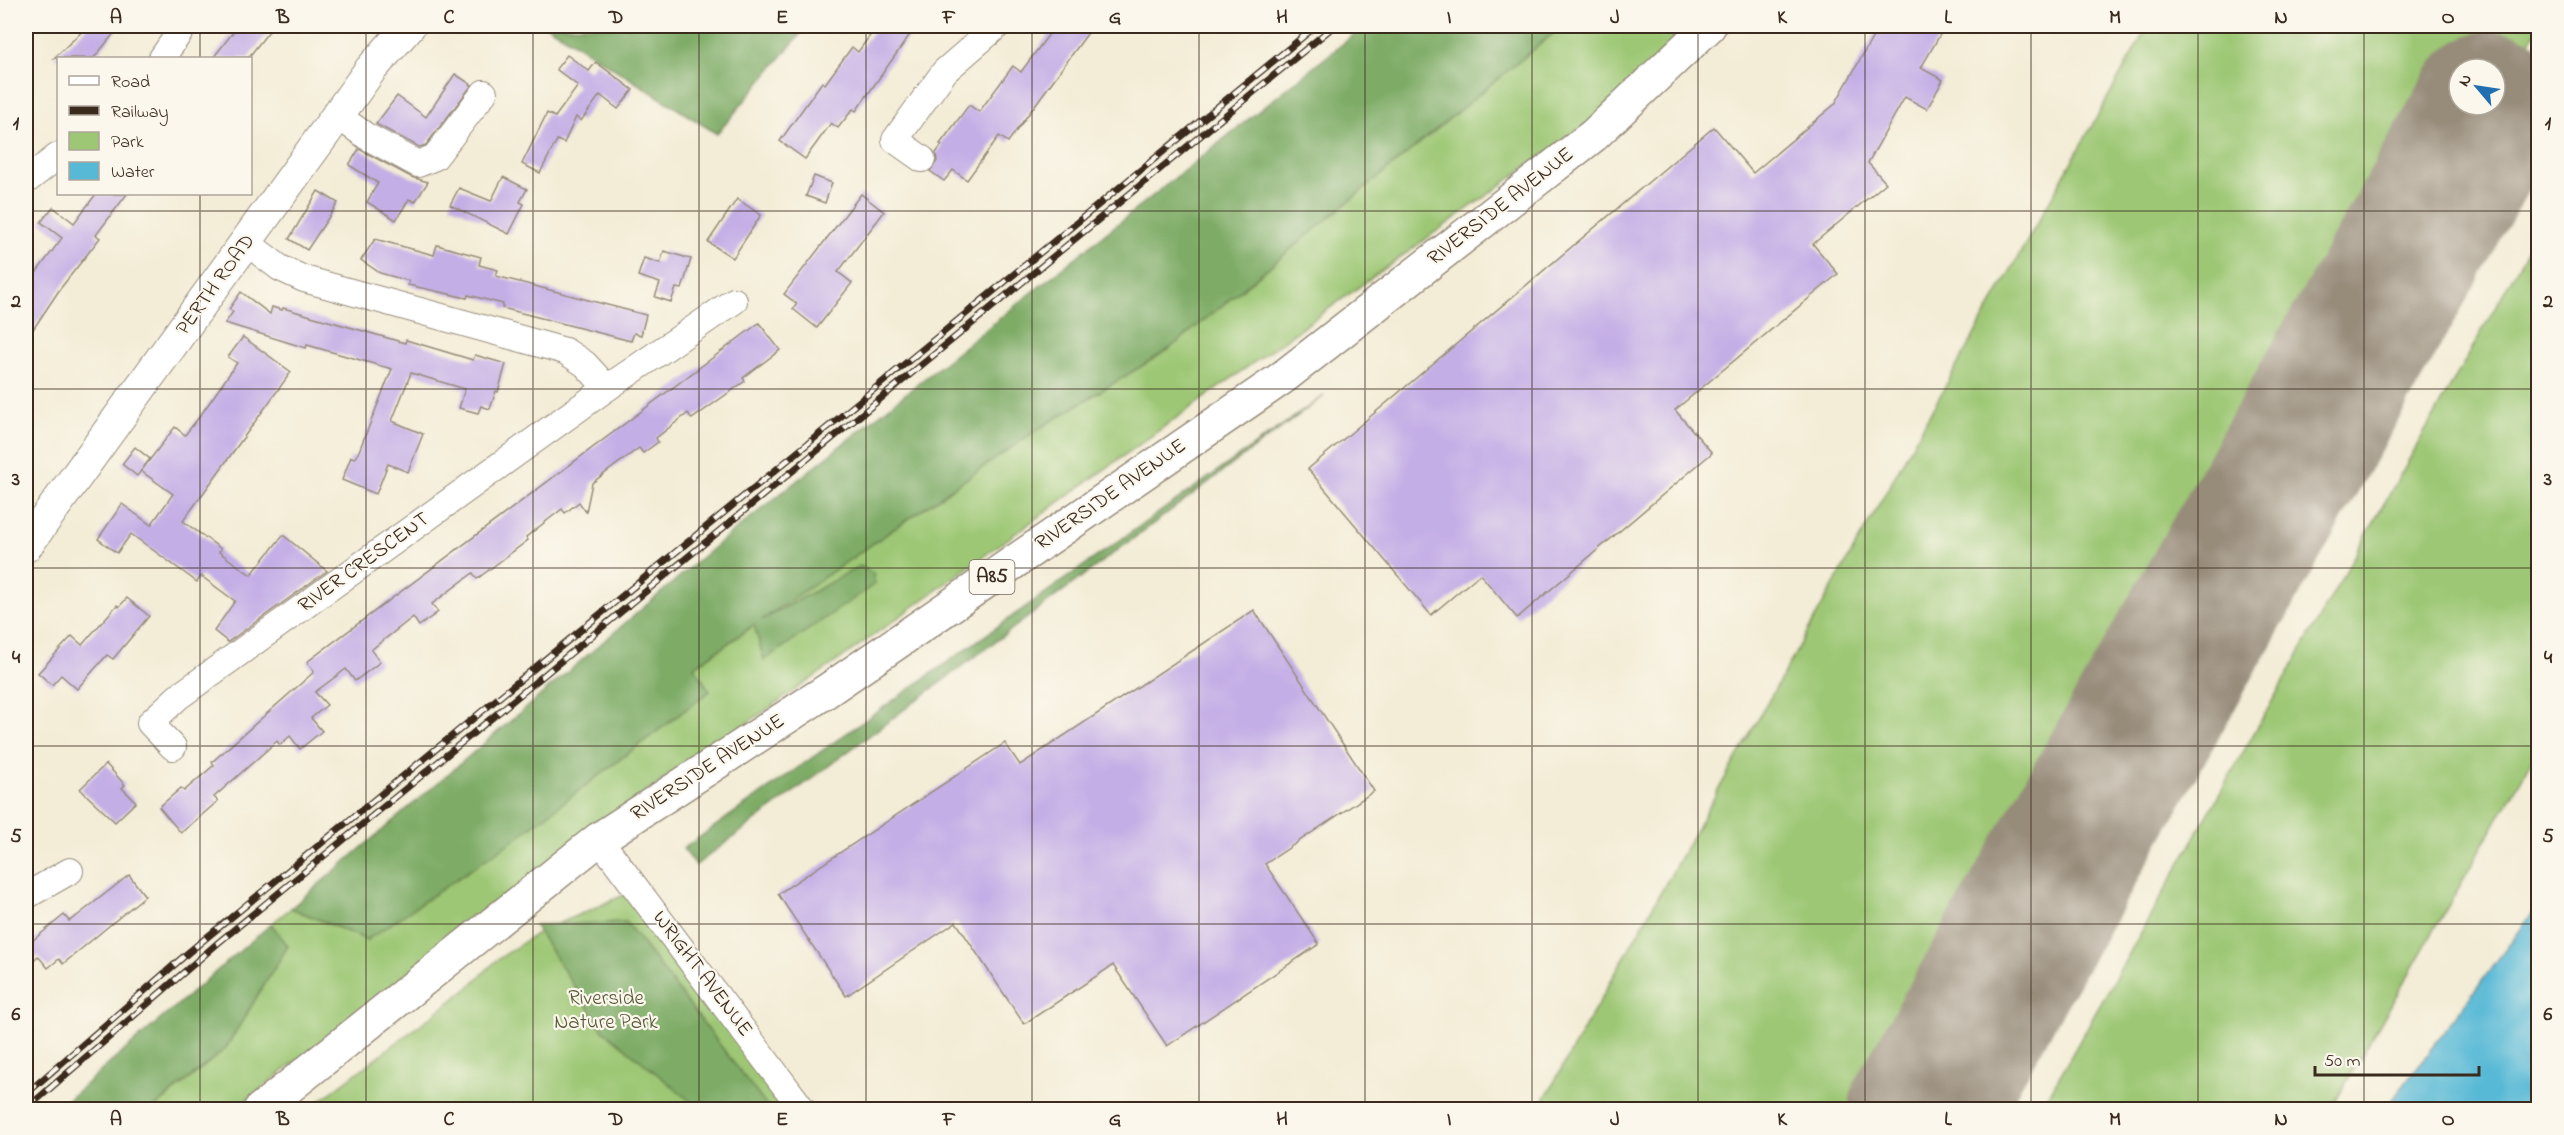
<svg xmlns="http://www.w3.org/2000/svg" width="2564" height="1135" font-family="'Indie Flower',sans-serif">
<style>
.green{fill:#9dc774;stroke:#6c7849;stroke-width:1.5}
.forest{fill:#7eac66;stroke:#5c6b42;stroke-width:1.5}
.water{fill:#58b9d6;stroke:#4a727a;stroke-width:1.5}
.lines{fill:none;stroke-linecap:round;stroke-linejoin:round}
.runway{stroke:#978b7a;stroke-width:148}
.building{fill:#c4aee6}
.minor-casing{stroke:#978b7a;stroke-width:28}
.tertiary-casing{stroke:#978b7a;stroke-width:34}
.primary-casing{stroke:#978b7a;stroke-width:36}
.minor{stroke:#fff;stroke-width:26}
.tertiary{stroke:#fff;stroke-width:32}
.primary{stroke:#fff;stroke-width:33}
.rail-casing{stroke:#3b2a1e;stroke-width:7}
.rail{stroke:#fbf7ec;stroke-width:4.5;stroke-dasharray:14;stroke-linecap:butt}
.grid{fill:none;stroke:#3b2a1e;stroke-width:1.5;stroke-opacity:0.55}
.labels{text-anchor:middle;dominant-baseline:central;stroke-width:4.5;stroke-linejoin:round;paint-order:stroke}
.shield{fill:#fbf7ec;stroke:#75685c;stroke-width:1.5}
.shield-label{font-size:20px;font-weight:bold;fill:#3b2a1e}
.street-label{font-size:21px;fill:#3b2a1e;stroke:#fbf7ec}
.park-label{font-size:21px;fill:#585938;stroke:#fbf7ec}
.neatline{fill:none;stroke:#3b2a1e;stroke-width:2}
.grid-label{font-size:20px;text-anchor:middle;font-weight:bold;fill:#3b2a1e}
</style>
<rect width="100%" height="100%" fill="#fbf7ec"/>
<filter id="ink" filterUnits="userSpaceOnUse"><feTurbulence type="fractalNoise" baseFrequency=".0167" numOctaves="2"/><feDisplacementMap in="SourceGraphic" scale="12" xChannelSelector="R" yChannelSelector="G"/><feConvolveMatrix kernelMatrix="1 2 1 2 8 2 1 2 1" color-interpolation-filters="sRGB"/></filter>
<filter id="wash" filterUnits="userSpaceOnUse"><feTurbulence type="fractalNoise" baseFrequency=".008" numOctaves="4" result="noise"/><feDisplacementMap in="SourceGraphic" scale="24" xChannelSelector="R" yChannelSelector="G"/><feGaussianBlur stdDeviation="1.35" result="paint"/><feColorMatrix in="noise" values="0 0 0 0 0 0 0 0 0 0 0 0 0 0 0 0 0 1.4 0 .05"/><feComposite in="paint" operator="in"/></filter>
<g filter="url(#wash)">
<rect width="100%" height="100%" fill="#f3ecd6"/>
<!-- green -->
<g class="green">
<path d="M1562,26H1692L1593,119L839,660L606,820L235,1109L152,1110L225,1049L288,946L271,924L291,908L367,940L514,840L709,691L694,667L1040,428L1168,350Z"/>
<path d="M2148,26H2538V28L2495,103V69H2459V105H2494L2281,476L2243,487L2238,490L2231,498L2197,561V576L2203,611L1967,1031L1922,1044L1886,1109H1539Z"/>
<path d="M2538,232V750L2331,1109H2041Z"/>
<path d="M638,889L803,1110H308L467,989L497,960L539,932Z"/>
</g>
<!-- forest -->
<g class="forest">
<path d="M547,26H807L717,134Z"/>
<path d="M1365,26H1562L1168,350L1040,428L762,620L860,566L873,573L875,584L764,660L754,625L694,667L710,691L514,840L367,940L291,908L719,543Z"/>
<path d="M1324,396L696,865L683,849Z"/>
<path d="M626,922L769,1109H700L603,1030L534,925Z"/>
<path d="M271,924L288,946L225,1049L152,1109H57Z"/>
</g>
<!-- water -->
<path class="water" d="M2538,906V1109H2386Z"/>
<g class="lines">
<!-- runway -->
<path class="runway" d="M1923,1110L2492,105"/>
</g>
<g id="blocks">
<!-- building -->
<g class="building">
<path d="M88,26H120L94,58H54Z"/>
<path d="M238,26H273L248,58H213Z"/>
<path d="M877,26H916L856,111L853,109L838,128L831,123L805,159L780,141L822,82L825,84L852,47L858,52Z"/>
<path d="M1055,26H1093L1008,142L999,136L967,180L953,170L944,181L930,171L937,161L936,153L942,145L940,144L969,105L979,112L1013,66L1021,72Z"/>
<path d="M1879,26H1945L1921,68L1943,80L1927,109L1905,97L1868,163L1886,183L1813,244L1838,274L1675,410L1712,453L1517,618L1480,574L1431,615L1308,469L1714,127L1753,173L1835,104Z"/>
<path d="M567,55L589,71L596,62L633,90L618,109L600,95L581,121L576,117L564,143L557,140L540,173L522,164L547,113L555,117L578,86L556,69Z"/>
<path d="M455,74L472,85L426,145L419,147L376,124L397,96L426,117Z"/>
<path d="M359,149L411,177L428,182L415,202L409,199L396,220L367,202L378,183L349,165Z"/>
<path d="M814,176L832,183L825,203L806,196Z"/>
<path d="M503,177L527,189L520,202L524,204L509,234L450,205L459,188L491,201Z"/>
<path d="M318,191L338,203L307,250L289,239Z"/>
<path d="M96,194H127L96,235L100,238L60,289L26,340V293L33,283L30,281L62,238L41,222L53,207L74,223Z"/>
<path d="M861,194L884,212L838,272L852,283L817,328L793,309L797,304L784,294Z"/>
<path d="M737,199L761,215L733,258L708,242Z"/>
<path d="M375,239L434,255L437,245L481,257L479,265L498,270L496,276L646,315L641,335L634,333L631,341L502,308L503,304L468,295L467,298L408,285L409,281L380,273L361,260Z"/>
<path d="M664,251L691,259L682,289L676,288L671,302L655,297L660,283L638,276L644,258L660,263Z"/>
<path d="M241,292L270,314L272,307L282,310L283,308L405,343L406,340L473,360L475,355L506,364L498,392L496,391L490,409L481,406L478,413L459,408L465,389L411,373L392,421L423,434L408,472L388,464L376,494L342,480L351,457L355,458L359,451L392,369L307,345L306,348L225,323L233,312L229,309Z"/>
<path d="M759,323L780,350L743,378L745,381L692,419L688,413L656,438L658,442L643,453L639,448L592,483L586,512L579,502L565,513L562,509L526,537L528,540L477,579L473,573L432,604L438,612L419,626L413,617L371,650L380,662L355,681L346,669L315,692L327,705L311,718L322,731L300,749L290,736L280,745L277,741L214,797L218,801L181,833L159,807L181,788L184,791L214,765L212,762L314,672L307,662Z"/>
<path d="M243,337L291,372L183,521L221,549L219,552L251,575L283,535L327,571L228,642L214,631L235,601L201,576L197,582L131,534L117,553L98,539L122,504L151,525L173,494L141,471L175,427L185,435L200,416L237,363L228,357Z"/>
<path d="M135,447L150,459L137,476L122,464Z"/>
<path d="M127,598L149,616L113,659L107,655L77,689L61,675L52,685L38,673L72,636L82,645L117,605L119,607Z"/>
<path d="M1254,610L1374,791L1265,864L1319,944L1167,1046L1113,965L1024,1024L956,922L846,996L778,894L1005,743L1020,765Z"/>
<path d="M106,764L125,785L122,788L136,802L115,822L80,789Z"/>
<path d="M129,875L145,896L63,964L59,959L48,968L38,956L26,967V946L64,915L69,921L77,916Z"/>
</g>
</g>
</g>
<g filter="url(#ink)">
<use href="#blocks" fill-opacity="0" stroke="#978b7a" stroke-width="1.5"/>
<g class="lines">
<!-- minor casing -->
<g class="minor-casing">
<g id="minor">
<path d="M162,58L184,26"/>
<path d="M338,116L366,136L418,164L435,157L484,93"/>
<path d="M922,159L895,140L945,71L997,26"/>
<path d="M26,181L58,156"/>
<path d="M246,242L280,268L304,279L565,351L585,364L607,388"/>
<path d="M173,747L150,723L178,697L607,388L734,301"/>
<path d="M599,839L803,1110"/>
<path d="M26,896L70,871"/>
</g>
</g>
<!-- tertiary casing -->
<g class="tertiary-casing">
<path id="tertiary" d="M26,546L371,69L409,26"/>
</g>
<!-- primary casing -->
<g class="primary-casing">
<path id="primary" d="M260,1110L599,839L825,692L1282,378L1594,135L1709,26"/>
</g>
<!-- minor -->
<use href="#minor" class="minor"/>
<!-- tertiary -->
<use href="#tertiary" class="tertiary"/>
<!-- primary -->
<use href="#primary" class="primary"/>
<!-- rail casing -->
<g class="rail-casing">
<g id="rail">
<path d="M26,1094L189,952L1316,26"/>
<path d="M26,1109L219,942L1334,26"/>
</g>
</g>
<!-- rail -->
<use href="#rail" class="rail"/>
</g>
</g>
<!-- grid -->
<path class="grid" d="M200,26V58M366,26V1110M533,26V1110M699,26V1110M866,26V1110M1032,26V1110M1199,26V1110M1365,26V1110M1532,26V1110M1698,26V1110M1865,26V1110M2031,26V1110M2198,26V1110M2364,26V1110M200,194V1110M26,211H2538M26,389H2538M26,568H2538M26,746H2538M26,924H2538"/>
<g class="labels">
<!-- shield labels -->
<rect class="shield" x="969.5" y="560" width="45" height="34" rx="4.5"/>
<g class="shield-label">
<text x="992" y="577">A85</text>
</g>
<!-- street labels -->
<g class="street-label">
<text transform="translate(1501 207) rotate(-38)">RIVERSIDE AVENUE</text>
<text transform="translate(216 285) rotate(-54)">PERTH ROAD</text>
<text transform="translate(1111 495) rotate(-35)">RIVERSIDE AVENUE</text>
<text transform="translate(364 563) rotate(-36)">RIVER CRESCENT</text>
<text transform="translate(708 768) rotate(-33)">RIVERSIDE AVENUE</text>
<text transform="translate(702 974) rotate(53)">WRIGHT AVENUE</text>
</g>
<!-- park labels -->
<g class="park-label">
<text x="606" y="999">Riverside<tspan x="606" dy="24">Nature Park</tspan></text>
</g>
</g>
<!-- margin -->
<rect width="2564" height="1135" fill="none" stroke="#fbf7ec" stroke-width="66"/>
<!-- legend -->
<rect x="57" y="57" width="195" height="138" fill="#fbf7ec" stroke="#aea59a" stroke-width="1.5"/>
<rect x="69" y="76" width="30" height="9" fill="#ffffff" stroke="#aea59a" stroke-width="1.5"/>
<text x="111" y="87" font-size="18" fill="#3b2a1e">Road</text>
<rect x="69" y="106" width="30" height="9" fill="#3b2a1e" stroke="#aea59a" stroke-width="1.5"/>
<text x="111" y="117" font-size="18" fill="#3b2a1e">Railway</text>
<rect x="69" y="132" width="30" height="18" fill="#9dc774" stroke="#aea59a" stroke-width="1.5"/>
<text x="111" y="147" font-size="18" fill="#3b2a1e">Park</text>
<rect x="69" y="162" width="30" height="18" fill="#58b9d6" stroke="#aea59a" stroke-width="1.5"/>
<text x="111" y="177" font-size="18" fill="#3b2a1e">Water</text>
<!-- north arrow -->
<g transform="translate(2477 87) rotate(299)"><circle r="28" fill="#fbf7ec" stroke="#aea59a" stroke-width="1.5"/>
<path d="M0-4.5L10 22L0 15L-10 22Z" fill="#1f6fb2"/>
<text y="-9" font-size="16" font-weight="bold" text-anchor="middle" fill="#3b2a1e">N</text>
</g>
<!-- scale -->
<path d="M2315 1066v9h164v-9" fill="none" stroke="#3b2a1e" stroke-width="3"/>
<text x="2324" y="1066" font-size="18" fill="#3b2a1e" stroke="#fbf7ec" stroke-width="4.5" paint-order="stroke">50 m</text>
<rect x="33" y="33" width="2498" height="1069" class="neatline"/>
<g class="grid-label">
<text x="116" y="23">A</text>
<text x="283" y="23">B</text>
<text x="449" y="23">C</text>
<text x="616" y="23">D</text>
<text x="782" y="23">E</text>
<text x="949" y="23">F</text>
<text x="1115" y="23">G</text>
<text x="1282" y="23">H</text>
<text x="1449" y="23">I</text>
<text x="1615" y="23">J</text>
<text x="1782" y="23">K</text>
<text x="1948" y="23">L</text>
<text x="2115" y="23">M</text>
<text x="2281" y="23">N</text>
<text x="2448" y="23">O</text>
<text x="16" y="129">1</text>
<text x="2548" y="129">1</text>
<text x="16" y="307">2</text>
<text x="2548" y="307">2</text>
<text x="16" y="485">3</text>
<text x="2548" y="485">3</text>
<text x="16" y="663">4</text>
<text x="2548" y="663">4</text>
<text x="16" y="842">5</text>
<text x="2548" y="842">5</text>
<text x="16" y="1020">6</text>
<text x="2548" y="1020">6</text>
<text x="116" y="1125">A</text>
<text x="283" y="1125">B</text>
<text x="449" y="1125">C</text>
<text x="616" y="1125">D</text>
<text x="782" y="1125">E</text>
<text x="949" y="1125">F</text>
<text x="1115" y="1125">G</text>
<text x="1282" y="1125">H</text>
<text x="1449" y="1125">I</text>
<text x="1615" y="1125">J</text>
<text x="1782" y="1125">K</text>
<text x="1948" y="1125">L</text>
<text x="2115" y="1125">M</text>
<text x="2281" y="1125">N</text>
<text x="2448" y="1125">O</text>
</g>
</svg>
